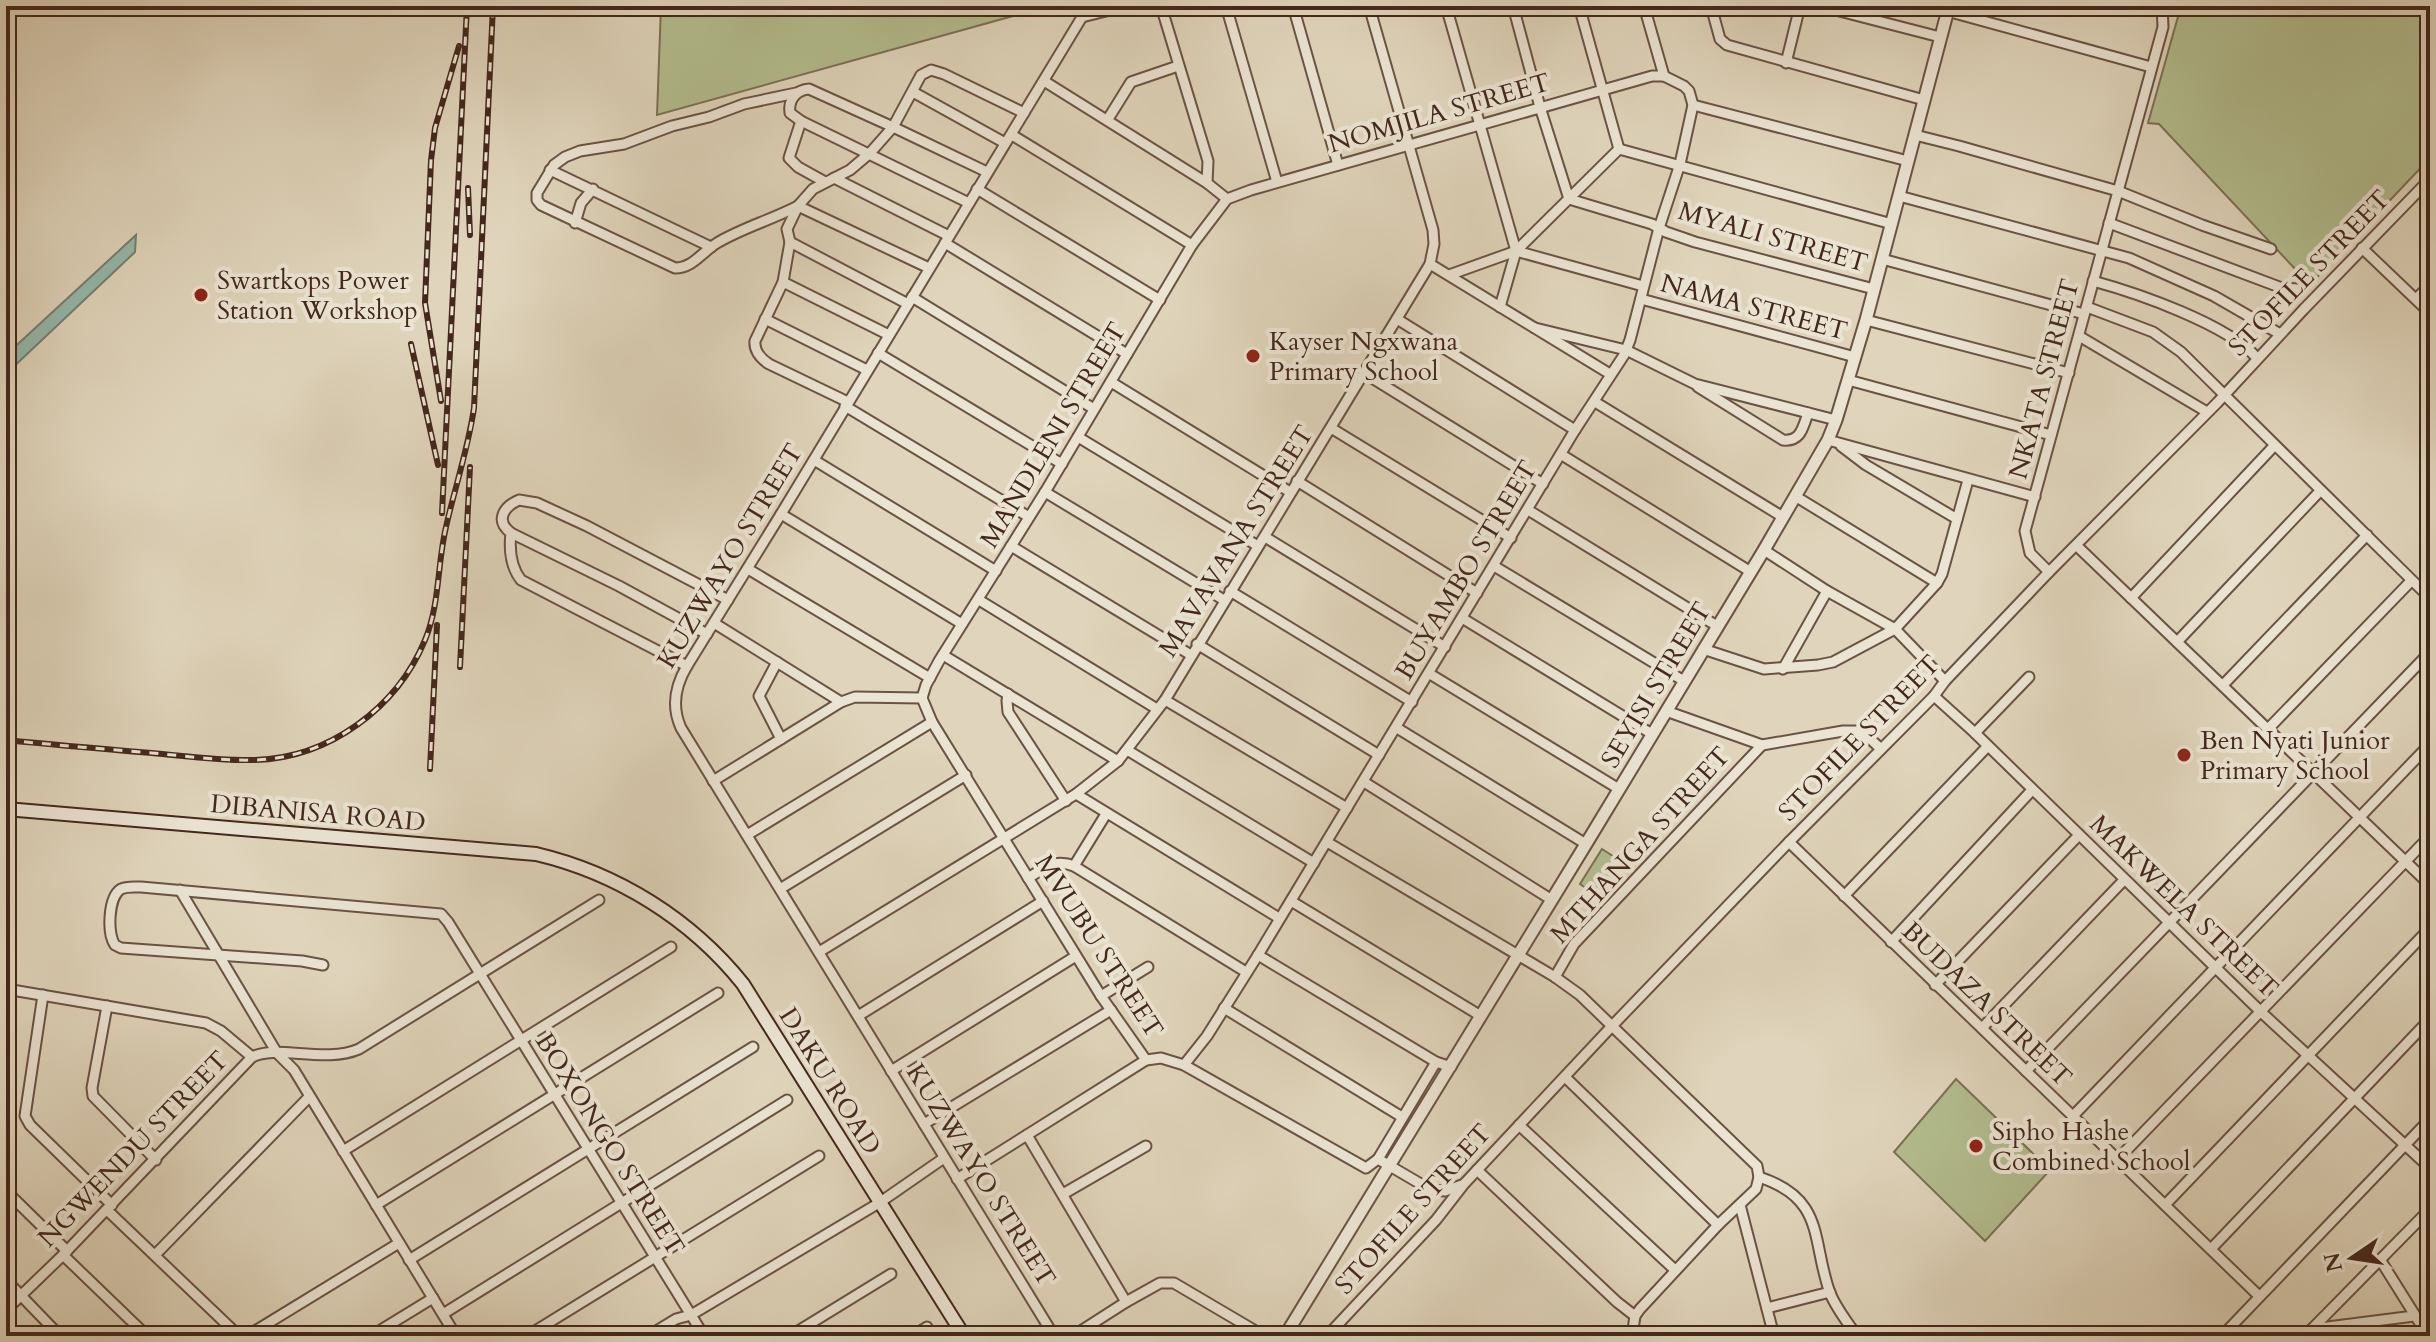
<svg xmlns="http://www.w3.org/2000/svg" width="2436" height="1342" font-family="Cardo,serif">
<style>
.green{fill:#b3bd8f;stroke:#7c7256;stroke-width:2}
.water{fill:#95b9ab;stroke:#757f72;stroke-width:2}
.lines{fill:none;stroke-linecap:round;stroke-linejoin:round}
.minor-casing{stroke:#6b5344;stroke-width:13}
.tertiary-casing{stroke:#6b5344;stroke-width:15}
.secondary-casing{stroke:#44281c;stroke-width:16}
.minor{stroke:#ebe4d3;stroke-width:9}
.tertiary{stroke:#ebe4d3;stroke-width:11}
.secondary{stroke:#ebe4d3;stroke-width:12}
.rail-casing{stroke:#44281c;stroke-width:6}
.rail{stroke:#ebe4d3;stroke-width:3;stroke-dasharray:9;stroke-linecap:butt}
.poi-dot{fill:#8f2418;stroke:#ebe4d3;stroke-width:3}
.labels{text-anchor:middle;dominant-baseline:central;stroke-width:8;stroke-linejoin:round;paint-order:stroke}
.street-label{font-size:26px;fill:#44281c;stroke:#ebe4d3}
.poi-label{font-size:26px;fill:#44281c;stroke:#ebe4d3;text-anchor:start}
</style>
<rect width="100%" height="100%" fill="#e0d5bc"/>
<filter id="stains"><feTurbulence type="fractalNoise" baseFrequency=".0025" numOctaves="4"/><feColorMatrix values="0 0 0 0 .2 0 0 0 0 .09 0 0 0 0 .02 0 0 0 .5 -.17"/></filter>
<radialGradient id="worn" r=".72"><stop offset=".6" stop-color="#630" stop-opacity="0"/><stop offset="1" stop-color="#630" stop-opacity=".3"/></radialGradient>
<!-- green -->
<g class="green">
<path d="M661,6H1049L657,115Z"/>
<path d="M2181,6H2430V158L2304,291L2298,272L2159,124L2148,123Z"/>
<path d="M1602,849L1622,862L1599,897L1580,884Z"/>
<path d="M1956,1079L2050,1170L1985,1241L1894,1152Z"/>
</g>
<!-- water -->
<path class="water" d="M136,235L135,252L6,374V355Z"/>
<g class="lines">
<!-- minor casing -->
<g class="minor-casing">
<g id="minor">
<path d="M1161,6L1208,161L1207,183"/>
<path d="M1226,6L1277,182"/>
<path d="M1293,6L1338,165"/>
<path d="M1446,6L1516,251L1643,286"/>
<path d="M1513,6L1540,107L1569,199L1652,224L1666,232L1695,242L1874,289"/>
<path d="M1579,6L1619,149"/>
<path d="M1644,6L1664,76"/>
<path d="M1711,6L1720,39L1727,45L1924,100"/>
<path d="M1820,6L1940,37"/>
<path d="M1947,11L2151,67"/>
<path d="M1082,17L1126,6"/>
<path d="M1786,63L1800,6"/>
<path d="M1044,81L1207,183L1227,199"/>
<path d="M913,92L1005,143"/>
<path d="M796,93L744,104L709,117L672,126L624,144L580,151L565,157L554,165L537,193V200L541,205L675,268C693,268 702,252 717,243C742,228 771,220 798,206L929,268"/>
<path d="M1693,105L1908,161"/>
<path d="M1108,119L1131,82L1178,66"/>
<path d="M801,121L789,158L798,167L825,182"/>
<path d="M1012,135L1192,245"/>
<path d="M1915,135L1959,146L2118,191L2202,225L2271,249"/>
<path d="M1619,149L1892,224"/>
<path d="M550,170L711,247"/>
<path d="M834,178L949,236"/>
<path d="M977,189L1160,300"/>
<path d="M1899,196L2129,258L2214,296L2280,334"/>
<path d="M969,203L801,121L790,113C788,100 796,90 809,89L893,127L987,172"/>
<path d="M575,223L581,203L593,189"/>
<path d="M2109,223L2282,288L2298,289"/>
<path d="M790,242L908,304"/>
<path d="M945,243L1127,354"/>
<path d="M2362,248L2430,313"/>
<path d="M1882,259L2084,314"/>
<path d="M1430,264L1610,374"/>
<path d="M1449,275L1516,251L1619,149"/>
<path d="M2093,281C2137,293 2227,324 2257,358"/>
<path d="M783,282L889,335"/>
<path d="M912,297L1094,409"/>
<path d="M1641,299L1855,357"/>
<path d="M2416,299L2430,285"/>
<path d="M1500,307L1516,251"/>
<path d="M2087,307L2153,332L2181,352L2430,598"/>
<path d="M765,319L867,370"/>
<path d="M1397,319L1575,430"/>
<path d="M1866,320L2069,373"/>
<path d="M1535,328L1626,350L1695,384L1836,420"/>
<path d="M2079,336L2207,412"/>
<path d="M878,353L1062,464"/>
<path d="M1364,373L1543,484"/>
<path d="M1848,380L2051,435"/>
<path d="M1111,382L1290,492"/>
<path d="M1698,387L1783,440C1801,442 1803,427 1808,413"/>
<path d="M848,402L769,364C760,358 754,351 755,341L783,282L790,242L787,229L798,206L813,189L850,170L870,153L893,127L921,75L931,70L944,74L1024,113"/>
<path d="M1595,402L1783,517"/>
<path d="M845,406L1029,517"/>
<path d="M1331,428L1511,538"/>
<path d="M1078,437L1258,546"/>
<path d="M1828,440L2035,497"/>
<path d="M1841,446L1866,465L1957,519"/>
<path d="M1562,455L1751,572"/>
<path d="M814,460L996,571"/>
<path d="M1297,481L1477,593"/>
<path d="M1045,492L1224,600"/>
<path d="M1795,496L1937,583"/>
<path d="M1528,510L1717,626"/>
<path d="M781,514L962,624"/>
<path d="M511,533C509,550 510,566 521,580L687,666"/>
<path d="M1265,537L1445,647"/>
<path d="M1011,546L1191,655"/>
<path d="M2077,546L2430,885"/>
<path d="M1764,550L1827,591L1895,629L1945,681"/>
<path d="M1494,566L1684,681"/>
<path d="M748,569L930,678"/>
<path d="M2049,572L2030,553L2025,531L2163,27L2162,6"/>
<path d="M1230,591L1412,702"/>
<path d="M2131,598L2274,446"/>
<path d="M979,600L1157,709"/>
<path d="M1462,618L1652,734"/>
<path d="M714,623L841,702L855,697L922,698"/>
<path d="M707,634L619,586L511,533C495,521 503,507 519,500L537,503L587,526L728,600"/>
<path d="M2177,642L2320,491"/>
<path d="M1197,644L1379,755"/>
<path d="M1703,649L1764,669L1818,665L1833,662L1895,629L1937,583L1942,574L1968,480"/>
<path d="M943,655L1118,761"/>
<path d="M777,662L759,696L781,739"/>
<path d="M1783,669L1827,591"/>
<path d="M1430,674L1619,789"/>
<path d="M2223,685L2367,535"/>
<path d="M1008,694L1007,701L1008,712L1066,801"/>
<path d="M1934,696L1975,733L2260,1011L2430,1168"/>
<path d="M922,698L926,685L939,661L1045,492L1192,245L1227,199L1251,190L1652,76H1664L1684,86L1689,91L1693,105L1680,164L1659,228L1630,340L1624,355L1575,430L1258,955L1207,1036L1184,1065"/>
<path d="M922,698L932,722L1101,996L1146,1060L1161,1058L1184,1065L1366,1168L1378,1159L1431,1190L1445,1191L1462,1185"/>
<path d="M1165,700L1347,808"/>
<path d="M1666,711L1762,745L1843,731H1858L1866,735L1881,749"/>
<path d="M1397,728L1586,844"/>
<path d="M2268,729L2411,581"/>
<path d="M1975,733L2029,677"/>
<path d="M1127,750L1314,863"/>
<path d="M713,781L841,702"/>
<path d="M1364,782L1552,900"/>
<path d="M1076,794L1279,918"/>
<path d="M1106,814L1074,866L1246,972"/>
<path d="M747,835L932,722"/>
<path d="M1327,842L1555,977L1580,995L1612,1026L1757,1166L1759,1177L1756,1189L1718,1225L1640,1309L1635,1316L1632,1336"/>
<path d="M1789,842L2259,1296"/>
<path d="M1028,878C1045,868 1055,858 1074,866"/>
<path d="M780,889L966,775"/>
<path d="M180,890L277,1053L294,1070L456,1336"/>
<path d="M1844,896L1987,747"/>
<path d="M1291,901L1481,1016"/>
<path d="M1891,942L2032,790"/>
<path d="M819,952L1076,794L1118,761L1165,700L1430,264L1434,244L1433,230L1369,6"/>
<path d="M1258,955L1436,1062L1451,1067"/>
<path d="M323,965L302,961L121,948L115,945C107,934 108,897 121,889C127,886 134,887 141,887L441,914L448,922L704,1336"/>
<path d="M1555,977L1574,944L1762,745"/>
<path d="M1935,985L2079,835"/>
<path d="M6,989L206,1023L221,1031L252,1057"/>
<path d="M43,995L25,1116L30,1125L112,1205"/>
<path d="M1101,996L1148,967"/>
<path d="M107,1006L92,1088L93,1096L156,1160"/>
<path d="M1224,1008L1402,1117"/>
<path d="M858,1016L1043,901"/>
<path d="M1982,1028L2124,880"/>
<path d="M891,1071L1076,956"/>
<path d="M2026,1071L2430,652"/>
<path d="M1565,1077L1718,1225"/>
<path d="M2073,1116L2430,744"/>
<path d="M924,1124L1111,1010"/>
<path d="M1519,1125L1675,1270"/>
<path d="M1027,1135L1126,1302L1073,1336"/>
<path d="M343,1151L671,947"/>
<path d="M1378,1159L1436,1062"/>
<path d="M2117,1160L2430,836"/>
<path d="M1477,1170L1617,1302L1635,1316"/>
<path d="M1759,1177C1826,1199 1811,1240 1830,1293C1836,1308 1847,1322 1857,1336"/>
<path d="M957,1179L1146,1060"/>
<path d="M6,1191L67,1251"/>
<path d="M1063,1194L1146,1146"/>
<path d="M376,1205L718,993"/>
<path d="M1740,1205L1774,1336"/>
<path d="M2165,1205L2430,928"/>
<path d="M107,1210L239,1336"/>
<path d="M2211,1249L2430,1019"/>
<path d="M63,1255L147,1336"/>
<path d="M155,1255L309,1097"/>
<path d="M409,1260L753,1047"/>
<path d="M2381,1261L2428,1336"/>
<path d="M6,1280L60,1336"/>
<path d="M1126,1302L1160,1283H1174L1264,1336"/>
<path d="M1767,1308L1830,1292"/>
<path d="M6,1310L63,1255L252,1057C276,1044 325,1064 359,1049L599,900"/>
<path d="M443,1314L787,1100"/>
<path d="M2312,1329L2414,1316"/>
<path d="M247,1336L399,1243"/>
<path d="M371,1336L433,1298"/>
<path d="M527,1336L819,1156"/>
<path d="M648,1336L676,1319L691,1315L879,1203L944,1158"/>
<path d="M790,1336L891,1274"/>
<path d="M912,1336L927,1327"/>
<path d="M1054,1336L681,728C671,706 675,686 687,666L781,514L1082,17L1085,6"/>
<path d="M1327,1336L1436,1220L1464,1184L1612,1026L1789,842L1934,696L1945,681L2049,572L2217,403L2304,309L2430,179"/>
<path d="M2222,1336L2430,1119"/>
<path d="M2305,1336L2430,1209"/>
</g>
</g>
<!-- tertiary casing -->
<g class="tertiary-casing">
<path id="tertiary" d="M1285,1336L1586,844L1764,550L1828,440L1836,420L1866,320L1949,6"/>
</g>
<!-- secondary casing -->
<g class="secondary-casing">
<path id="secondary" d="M6,809L536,854C617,873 691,919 743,984L964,1336"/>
</g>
<!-- minor -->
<use href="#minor" class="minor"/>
<!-- tertiary -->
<use href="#tertiary" class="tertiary"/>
<!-- secondary -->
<use href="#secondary" class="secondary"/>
<!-- rail casing -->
<g class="rail-casing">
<g id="rail">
<path d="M468,188L470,235"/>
<path d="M411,344L438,465"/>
<path d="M441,401L425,303L431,160L435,128L459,46"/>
<path d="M442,513L467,6"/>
<path d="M460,667L470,467"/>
<path d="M6,740C55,745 103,749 152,753C186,756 221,761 255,760C329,758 397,708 425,640C440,604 437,565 446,527C455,487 468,449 474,408L493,6"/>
<path d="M430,769L437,625"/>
</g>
</g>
<!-- rail -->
<use href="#rail" class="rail"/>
</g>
<!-- markers -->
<g class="poi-dot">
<circle cx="201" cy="295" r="8"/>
<circle cx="1253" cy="356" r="8"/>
<circle cx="2184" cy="755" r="8"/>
<circle cx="1976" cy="1146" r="8"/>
</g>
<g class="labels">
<!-- street labels -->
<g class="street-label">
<text transform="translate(1439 113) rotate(-16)">NOMJILA STREET</text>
<text transform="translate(1773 237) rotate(16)">MYALI STREET</text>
<text transform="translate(2309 273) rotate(-46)">STOFILE STREET</text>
<text transform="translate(1754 307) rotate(15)">NAMA STREET</text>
<text transform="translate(2044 379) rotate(-75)">NKATA STREET</text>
<text transform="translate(1053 435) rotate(-59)">MANDLENI STREET</text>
<text transform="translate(1236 541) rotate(-58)">MAVAVANA STREET</text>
<text transform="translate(730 556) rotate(-59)">KUZWAYO STREET</text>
<text transform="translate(1466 570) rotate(-59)">BUYAMBO STREET</text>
<text transform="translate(1656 685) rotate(-59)">SEYISI STREET</text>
<text transform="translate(1859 738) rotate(-46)">STOFILE STREET</text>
<text transform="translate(318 813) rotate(5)">DIBANISA ROAD</text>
<text transform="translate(1640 845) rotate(-48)">MTHANGA STREET</text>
<text transform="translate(2184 906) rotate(44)">MAKWELA STREET</text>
<text transform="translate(1099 946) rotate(57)">MVUBU STREET</text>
<text transform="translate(1987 1004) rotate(44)">BUDAZA STREET</text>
<text transform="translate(830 1081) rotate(58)">DAKU ROAD</text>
<text transform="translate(610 1144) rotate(58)">BOXONGO STREET</text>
<text transform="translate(133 1149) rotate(-46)">NGWENDU STREET</text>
<text transform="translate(981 1175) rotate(58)">KUZWAYO STREET</text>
<text transform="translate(1413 1209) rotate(-48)">STOFILE STREET</text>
</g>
<!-- poi labels -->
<g class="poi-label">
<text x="217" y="280">Swartkops Power<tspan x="217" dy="30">Station Workshop</tspan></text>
<text x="1269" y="341">Kayser Ngxwana<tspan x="1269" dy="30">Primary School</tspan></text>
<text x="2200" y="740">Ben Nyati Junior<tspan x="2200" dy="30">Primary School</tspan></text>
<text x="1992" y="1131">Sipho Hashe<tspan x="1992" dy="30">Combined School</tspan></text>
</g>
</g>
<!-- margin -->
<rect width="2436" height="1342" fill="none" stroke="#e0d5bc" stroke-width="32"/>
<rect x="8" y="8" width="2420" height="1326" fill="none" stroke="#44281c" stroke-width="4"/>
<rect x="16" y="16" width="2404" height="1310" fill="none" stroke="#44281c" stroke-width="2"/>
<!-- north arrow -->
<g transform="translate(2352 1258) rotate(257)" stroke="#ebe4d3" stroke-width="6" paint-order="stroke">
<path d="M0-6L14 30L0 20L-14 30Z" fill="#44281c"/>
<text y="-12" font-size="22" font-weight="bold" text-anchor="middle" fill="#44281c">N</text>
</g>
<rect width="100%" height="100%" filter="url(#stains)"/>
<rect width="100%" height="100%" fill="url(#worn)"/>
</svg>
